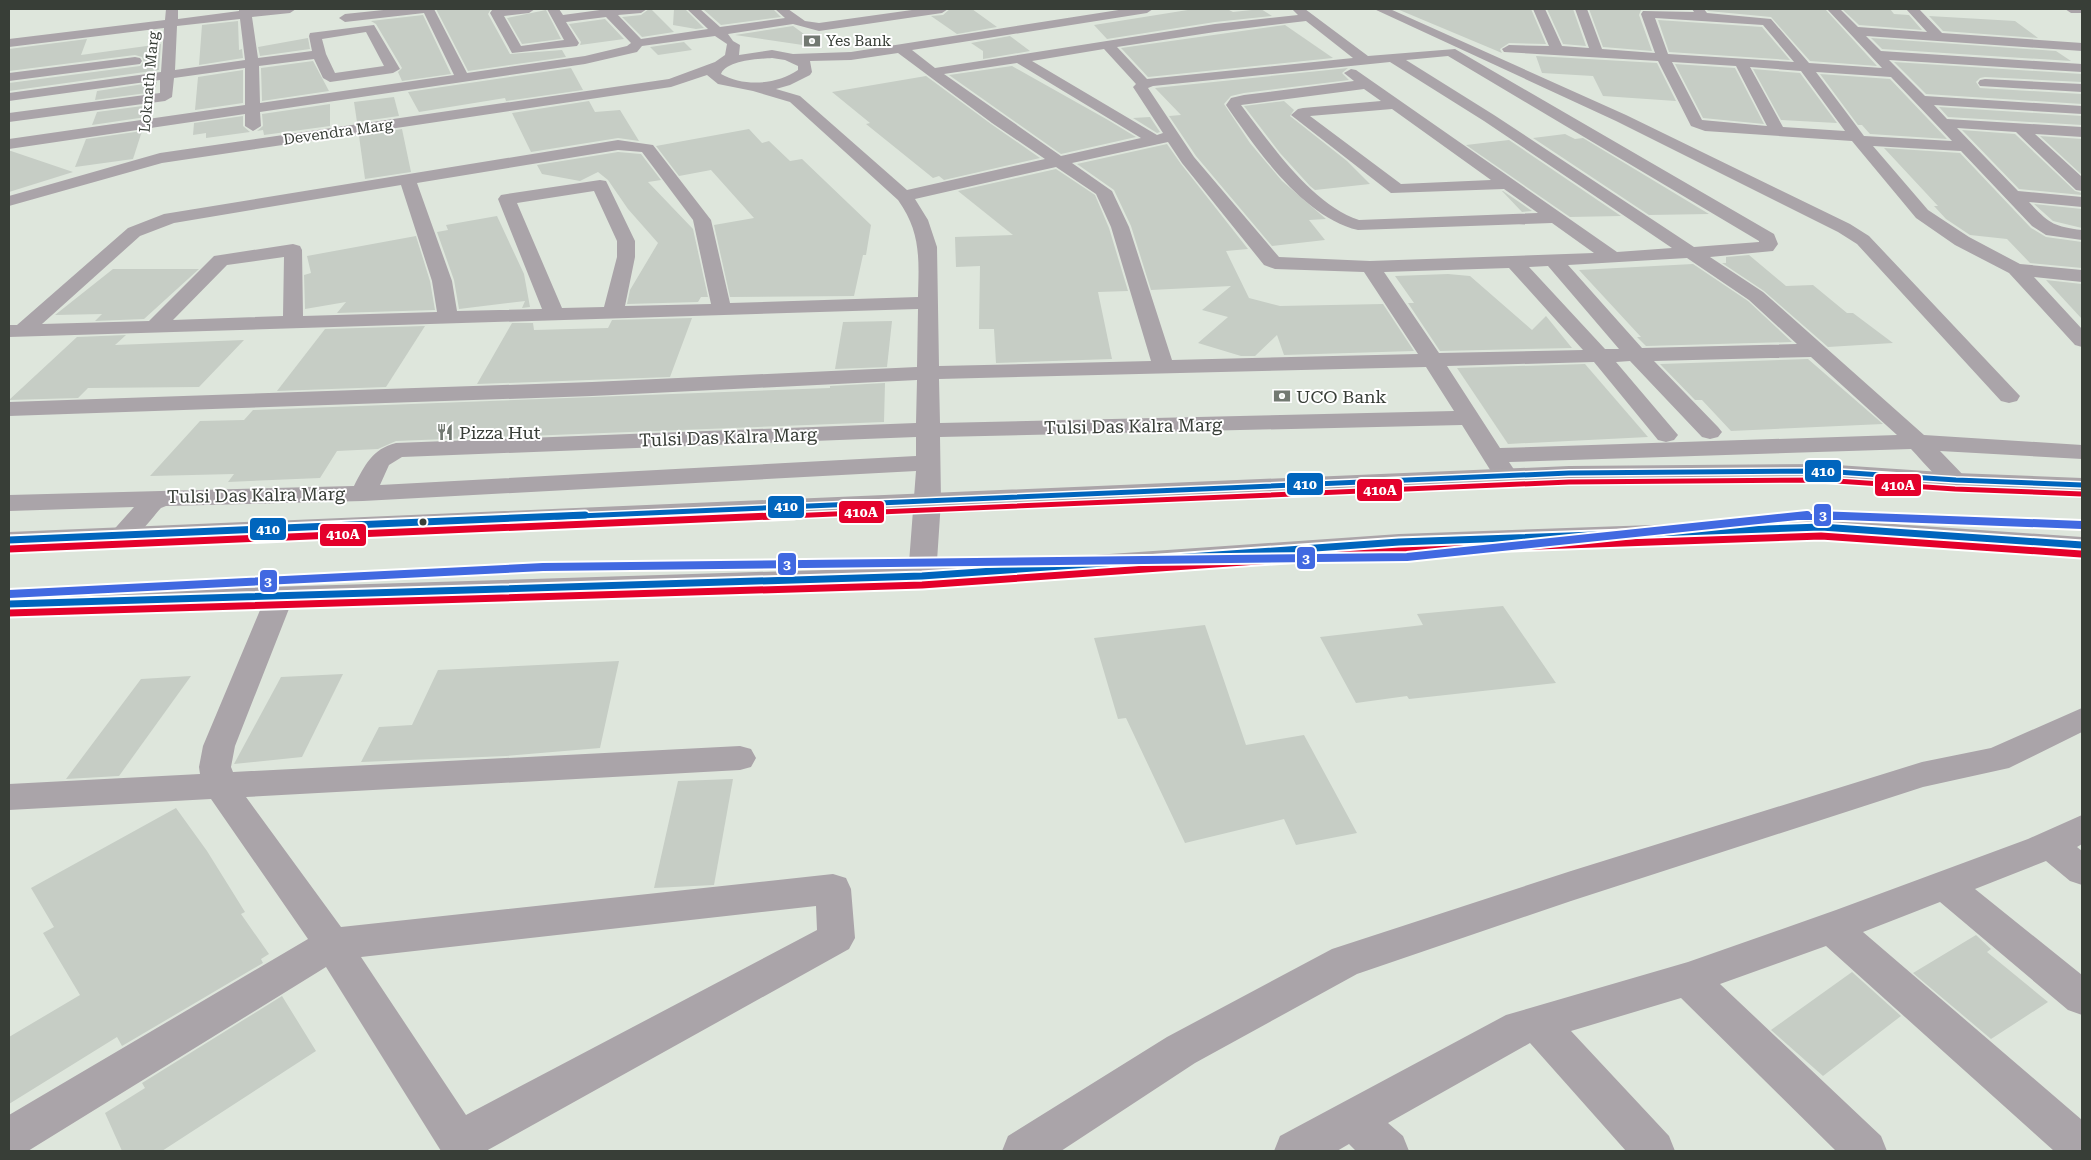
<svg xmlns="http://www.w3.org/2000/svg" width="2091" height="1160" font-family="'Roboto Serif',serif">
<style>
.building{fill:#c6cdc5}
.lines{fill:none;stroke-linecap:round;stroke-linejoin:round}
.minor{fill:#aaa4a9;fill-rule:evenodd}
.major{fill:#aba5a9;fill-rule:evenodd}
.bus-1-far1-casing{stroke:#fff;stroke-width:8}
.bus-1-casing{stroke:#fff;stroke-width:11}
.bus-2-far1-casing{stroke:#fff;stroke-width:8}
.bus-2-casing{stroke:#fff;stroke-width:11}
.bus-1-far1{stroke:#0065bd;stroke-width:5}
.bus-1{stroke:#0065bd;stroke-width:7}
.bus-2-far1{stroke:#e4002b;stroke-width:5}
.bus-2{stroke:#e4002b;stroke-width:7}
.metro-1-far1-casing{stroke:#fff;stroke-width:9}
.metro-1-casing{stroke:#fff;stroke-width:12}
.metro-1-far1{stroke:#4169e1;stroke-width:6}
.metro-1{stroke:#4169e1;stroke-width:8}
.bus-dot{fill:#383e37;stroke:#fff;stroke-width:2}
.labels{text-anchor:middle;dominant-baseline:central;stroke-width:4;stroke-linejoin:round;paint-order:stroke}
.far-poi-label{font-size:15px;fill:#383e37;stroke:#fff;text-anchor:start}
.far-street-label{font-size:15px;fill:#383e37;stroke:#fff}
.poi-label{font-size:18px;fill:#383e37;stroke:#fff;text-anchor:start}
.street-label{font-size:18px;fill:#383e37;stroke:#fff}
.line-badge{stroke:#fff;stroke-width:2}
.badge-label{font-size:14px;text-anchor:middle;font-weight:bold;fill:#fff}
</style>
<rect width="100%" height="100%" fill="#dee6dc"/>
<!-- building -->
<g class="building">
<path d="M436,9H491L488,14L510,54L562,50L566,57L468,71Z"/>
<path d="M649,9H651L674,32L642,37L622,17L641,15Z"/>
<path d="M674,9H685L704,28L696,29L673,25Z"/>
<path d="M703,9H773L781,17L721,25Z"/>
<path d="M950,9H972L997,27L957,34L931,16L943,15Z"/>
<path d="M1194,9H1227L1233,12L1261,9L1272,16L1215,22L1107,39L1094,25Z"/>
<path d="M1397,9H1531L1546,44L1509,43L1500,49L1502,53Z"/>
<path d="M1547,9H1573L1586,46L1563,44Z"/>
<path d="M1589,9H1690V10H1641L1639,15L1652,51L1603,47Z"/>
<path d="M1706,9H1825L1877,66L1810,61L1771,17L1708,11Z"/>
<path d="M1842,9H1890L1894,14L1909,15L1922,30L1859,25Z"/>
<path d="M546,10L561,39L522,44L507,18Z"/>
<path d="M423,15L451,74L402,81L398,72L402,68L376,24L371,21Z"/>
<path d="M1929,16L2015,21L2038,38L1943,31Z"/>
<path d="M605,19L624,39L580,45L581,42L569,24Z"/>
<path d="M1658,20L1762,27L1790,60L1669,52Z"/>
<path d="M238,21L239,50L242,49L243,58L199,65L202,25Z"/>
<path d="M1285,25L1333,58L1148,77L1121,48Z"/>
<path d="M793,26L823,48L735,35Z"/>
<path d="M1010,36L1030,51L983,59V51L971,43Z"/>
<path d="M308,38L310,49L260,56L258,47Z"/>
<path d="M1871,38L2056,51L2071,61L1882,49Z"/>
<path d="M87,39L81,55L161,44L159,70L9,91V83L140,66L144,62L142,57L135,55L9,71V49Z"/>
<path d="M684,42L692,50L658,55L650,47Z"/>
<path d="M1536,56L1657,63L1676,101L1603,96L1593,76L1542,73Z"/>
<path d="M313,61L329,91L262,101L261,68Z"/>
<path d="M1894,62L2082,74V82L1985,77L1980,78L1976,82L1980,88L2082,94V104L1926,94Z"/>
<path d="M1675,64L1735,68L1764,124L1703,118Z"/>
<path d="M1012,66L1108,120L1136,137L1061,154L949,75Z"/>
<path d="M571,68L583,90L506,101L505,98L419,112L408,92Z"/>
<path d="M1348,68L1342,73L1349,80L1244,93L1231,96L1224,104L1250,143L1282,181L1326,219L1309,220L1325,240L1272,246L1196,156L1169,116L1181,115L1155,88Z"/>
<path d="M1753,69L1800,73L1837,123L1781,120Z"/>
<path d="M243,70V103L195,110L198,77Z"/>
<path d="M1820,74L1890,79L1947,139L1870,134L1862,125H1858Z"/>
<path d="M926,76L991,124L1040,158L944,180L939,176L933,178L866,124L870,123L832,92Z"/>
<path d="M157,82L154,92L95,100L97,91Z"/>
<path d="M394,97L399,116L357,122L354,102Z"/>
<path d="M589,101L595,112L620,110L639,141L618,138L531,152L512,113Z"/>
<path d="M1284,101L1294,110L1290,116L1347,161L1370,184L1315,190L1310,186L1280,153L1244,106Z"/>
<path d="M330,104V126L264,135L263,130L257,131L263,126L262,114Z"/>
<path d="M150,105L146,117L92,125L97,112Z"/>
<path d="M1939,107L2082,116V125L1948,117Z"/>
<path d="M243,116V126L250,132L206,138V133L193,135L194,123Z"/>
<path d="M1150,117L1160,132L1157,133L1133,118Z"/>
<path d="M402,129L411,172L365,179L359,136Z"/>
<path d="M749,129L762,143L769,141L790,161L802,159L871,225L866,255H863L854,296L730,297L714,225L754,218L711,170L679,176L656,146Z"/>
<path d="M1962,130L2015,134L2075,191L2082,193V195L2019,189Z"/>
<path d="M142,131L133,159L75,167L86,139Z"/>
<path d="M1565,134L1575,139L1583,138L1709,214L1649,215L1533,138Z"/>
<path d="M2040,136L2082,139V175Z"/>
<path d="M1509,140L1621,216L1570,217L1466,145Z"/>
<path d="M1167,144L1181,164L1248,249L1226,251L1249,298L1280,306L1383,304L1414,351L1284,355L1277,335L1255,356H1241L1198,343L1228,317L1202,310L1231,286L1151,290L1131,226L1114,190L1077,164Z"/>
<path d="M1884,148L1960,153L2031,228L2046,237L2082,242V268L2030,263L2007,239L1970,235L1946,219L1934,206H1938Z"/>
<path d="M9,151H11L73,172L9,192Z"/>
<path d="M618,152L641,154L661,180L648,182L693,229L708,297H701L698,302L627,304L630,290L658,243L628,209L608,180L598,172L580,181L542,174L537,165Z"/>
<path d="M1056,169L1095,195L1109,228L1128,291L1098,292L1112,359L996,363L994,329H979L980,266L956,267L955,237L1013,235L958,191Z"/>
<path d="M1502,191H1503L1532,211L1522,212Z"/>
<path d="M2034,204L2082,209V228L2053,221Z"/>
<path d="M497,216L524,274L530,307L522,308L525,301L459,309L454,280L437,232L448,230L446,225Z"/>
<path d="M416,236L430,281L435,310L337,313L346,302L305,309L304,275L311,273L307,256Z"/>
<path d="M1749,255L1786,286L1813,285L1847,313H1853L1893,343L1828,347L1764,291L1722,263H1726V257Z"/>
<path d="M1693,264L1748,301L1792,342L1646,346L1637,337H1641L1579,270Z"/>
<path d="M113,269H199L144,319L95,321L102,314L55,315Z"/>
<path d="M1448,274L1470,276L1532,330L1546,316L1572,348L1440,351L1408,303H1414L1395,276Z"/>
<path d="M2046,280L2082,284V319Z"/>
<path d="M692,318L670,377L477,384L512,323H533L534,330L608,328L612,320Z"/>
<path d="M892,321L887,367L835,369L843,322Z"/>
<path d="M425,326L386,387L277,391L325,329Z"/>
<path d="M126,335L115,345L244,340L199,387L88,388L78,398L9,400L77,337Z"/>
<path d="M1808,359L1883,424L1731,431L1702,400H1695L1660,364Z"/>
<path d="M1585,364L1648,437L1508,444L1457,368Z"/>
<path d="M885,383L884,422L396,441L378,449L337,451L320,478L228,482L234,474L150,476L200,421L244,420L253,410L830,388V386Z"/>
<path d="M1503,606L1556,683L1409,699L1407,696L1356,703L1320,637L1423,625L1417,614Z"/>
<path d="M1205,625L1246,745L1304,735L1357,833L1296,845L1284,819L1185,843L1126,718L1118,719L1094,638Z"/>
<path d="M619,661L600,748L506,756L361,762L379,727L412,725L438,670Z"/>
<path d="M343,674L302,757L234,764L281,677Z"/>
<path d="M191,676L119,776L66,779L141,679Z"/>
<path d="M733,779L714,885L654,888L678,781Z"/>
<path d="M176,808L207,851L245,912L241,914L269,954L261,959L263,963L122,1046L117,1037L9,1104V1037L80,995L43,933L54,927L31,888Z"/>
<path d="M1976,935L1991,949L1987,952L2048,1002L1991,1039L1913,973Z"/>
<path d="M1852,972L1901,1016L1823,1076L1771,1030Z"/>
<path d="M282,996L316,1051L162,1151H122L105,1113L145,1088L142,1083Z"/>
</g>
<g class="lines">
<!-- minor -->
<g class="minor">
<path d="M166,9H178V19L239,11V9H296L290,13L252,17L258,58L312,51L309,36L310,33L374,25L400,69L393,73L330,82L323,78L314,59L259,66L260,103L454,75L424,13L345,22L339,18L345,14L393,9H434L467,73L585,56L627,46L631,43L606,17L566,22L579,43L577,46L512,53L490,13L492,10L535,9L529,13L504,16L521,46L564,40L547,9H559L563,15L600,10L599,9H647L641,13L618,15L641,39L708,29L687,9H700L720,27L785,18L775,9H788L805,21L819,23L919,9H948L942,13L819,31L793,24L728,34L733,41L740,45L739,55L772,50L793,54L851,52L1125,9H1153L1147,13L912,50L935,68L1215,24L1298,15L1292,9H1305L1368,56L1455,49L1774,234L1778,244L1773,251L1710,257L1763,292L1924,435L2082,445V459L1940,451L1968,480L1965,485C1943,491 1926,464 1911,449L1509,462L1515,471L1512,476L1503,478L1494,476L1462,425L940,437L941,501L936,576L932,582L922,585L912,582L908,576L916,471L363,501L166,506L161,508C147,523 135,546 113,541L109,535L134,507L9,511V495L354,486C365,465 372,449 396,443L916,423L917,380L592,396L9,416V402L592,382L917,367L918,309L9,337V325H17L128,228L164,214L618,140L653,145L711,220L730,303L918,297C919,259 921,232 898,200L790,102L753,91L718,84L707,75L671,87L162,163L9,206V196L160,153L669,79L715,62L725,55L727,44L715,36L642,46L637,52L585,64L260,112L261,126L253,131L245,126V114L9,149V139L245,105V68L174,78L172,97L165,101L9,122V113L160,93V80L9,101V93L161,72L164,28L9,47V39L165,20ZM240,19L245,60L175,70L177,26ZM1306,21L1353,58L1147,79L1117,47L1215,32ZM366,32L384,66L335,73L326,54L322,39ZM1104,49L1136,84L1133,87L1163,133L1157,135L1032,61ZM898,53L992,123L1045,159L907,190L800,96L776,89L790,85L810,75L812,72L810,61L851,60ZM1448,56L1759,241V242L1694,247L1494,115L1406,60ZM772,58L785,60L798,66V70C776,85 744,87 721,74C727,60 758,59 772,58ZM1390,62L1484,121L1672,248L1617,252L1356,70L1351,69L1344,73L1354,81L1244,95L1231,98L1226,105C1257,150 1303,217 1358,230L1552,223L1594,253L1370,261L1279,257L1194,157L1148,88L1153,86ZM1017,63L1141,138L1061,156L944,74ZM1364,89L1381,101L1303,108L1298,109L1291,115L1391,193L1504,189L1538,213L1359,220C1312,205 1270,143 1241,105ZM1392,109L1491,180L1401,184L1310,116ZM1168,142L1182,163L1264,265L1275,269L1364,272L1418,354L1172,360L1129,227L1112,191L1072,163ZM618,150L642,152L693,220L711,304L625,306L635,257V241L608,185L606,181L600,180L507,194L501,195L498,199L542,309L457,311L452,281L417,183ZM1056,167L1096,194L1111,227L1151,361L939,366L937,247L928,220L915,199ZM401,185L432,281L437,312L303,316L302,250L300,246L293,244L214,256L149,321L42,324L140,236L174,223ZM594,191L617,241V257L604,307L562,308L517,203ZM284,257L283,316L173,320L227,265ZM1687,258L1749,300L1797,344L1642,348L1568,265ZM1548,266L1619,349H1605L1529,267ZM1509,268L1583,350L1439,353L1384,272ZM1811,357L1897,435L1500,448L1447,366L1594,362L1658,440L1666,442L1674,440L1678,435L1616,362L1630,361L1702,437L1710,439L1718,437L1722,432L1718,427L1654,361ZM1426,367L1454,411L940,423L939,379ZM916,437V456L380,485L389,465L402,457Z"/>
<path d="M1374,9H1390L1626,115L1850,224L1869,236L2020,396L2017,401L2009,403L2001,401L1857,244L1838,232L1616,121Z"/>
<path d="M1533,9H1545L1562,46L1589,48L1575,9H1587L1602,49L1655,53L1641,14L1643,11L1694,12L1692,9H1704L1707,13L1771,19L1809,63L1882,68L1827,9H1840L1858,27L1927,32L1906,9H1919L1942,33L2082,43V51L1866,36L1881,51L2082,64V72L1889,60L1925,96L2082,106V114L1934,105L1947,119L2082,127V137L2035,134L2082,177V191L2076,190L2016,132L1957,128L2018,191L2082,197V207L2029,202C2050,224 2053,226 2082,230V240L2046,235L2032,226L1961,151L1873,146L1928,210L1969,237L2020,264L2082,270V282L2034,277L2082,329V347L2075,345L2009,273L1955,245L1916,218L1852,141L1705,131L1691,126L1658,61L1504,52L1502,49L1509,45L1549,46ZM1655,18L1763,25L1794,62L1668,54ZM1672,62L1736,66L1767,126L1702,120ZM1750,67L1801,71L1845,131L1783,127ZM1816,72L1891,77L1952,141L1864,136Z"/>
<path d="M2065,9H2082V13H2071Z"/>
<path d="M135,57L140,58L142,61L140,64L9,81V73Z"/>
<path d="M1985,79L2082,84V92L1980,86L1978,83L1980,80Z"/>
<path d="M280,587L290,590L294,596L235,746L231,767L233,772L740,746L751,749L756,758L751,767L740,770L246,797L341,927L833,874L846,878L851,889L855,938L849,949L486,1151H441L326,967L28,1151H9V1115L308,939L211,799L9,810V784L200,774L199,767L203,746L266,596L270,590ZM816,906L817,930L466,1115L361,957Z"/>
<path d="M2082,708V732L2009,768L1923,787L1571,901L1357,974L1195,1063L1061,1151H1002L1008,1136L1167,1037L1332,949L1571,871L1922,762L1991,748Z"/>
<path d="M2082,815V844L2077,847L2082,851V885L2070,881L2046,861L1975,889L2082,975V1015L2068,1010L1940,902L1863,932L2082,1120V1151H2054L1826,946L1720,984L1881,1136L1887,1151H1836L1681,998L1571,1031L1669,1136L1675,1151H1626L1530,1043L1388,1123L1403,1136L1409,1151H1356L1349,1144L1337,1151H1274L1280,1136L1506,1015L1688,962L1836,910L2028,839Z"/>
</g>
<!-- major -->
<g class="major">
<path d="M1822,464L1956,473L2082,478V492L1956,487L1822,478L1569,480L9,548V532L1569,466Z"/>
<path d="M1821,519L2082,537V553L1821,535L1399,550L922,585L9,613V595L922,567L1399,534Z"/>
</g>
<!-- bus-1-far1 casing -->
<g class="bus-1-far1-casing">
<path id="bus-1-far1" d="M556,517L1569,473L1822,471L1956,480L2082,485"/>
</g>
<!-- bus-1 casing -->
<g class="bus-1-casing">
<g id="bus-1">
<path d="M9,540L585,515"/>
<path d="M9,604L922,576L1399,542L1821,527L2082,545"/>
</g>
</g>
<!-- bus-2-far1 casing -->
<g class="bus-2-far1-casing">
<path id="bus-2-far1" d="M765,517L1569,482L1822,480L1955,489L2082,494"/>
</g>
<!-- bus-2 casing -->
<g class="bus-2-casing">
<g id="bus-2">
<path d="M9,549L794,515"/>
<path d="M9,613L922,585L1399,551L1821,536L2081,554"/>
</g>
</g>
<!-- bus-1-far1 -->
<use href="#bus-1-far1" class="bus-1-far1"/>
<!-- bus-1 -->
<use href="#bus-1" class="bus-1"/>
<!-- bus-2-far1 -->
<use href="#bus-2-far1" class="bus-2-far1"/>
<!-- bus-2 -->
<use href="#bus-2" class="bus-2"/>
<!-- metro-1-far1 casing -->
<g class="metro-1-far1-casing">
<path id="metro-1-far1" d="M1795,517H1851"/>
</g>
<!-- metro-1 casing -->
<g class="metro-1-casing">
<g id="metro-1">
<path d="M1817,515L2082,525"/>
<path d="M9,594L543,567L1407,557L1807,515"/>
</g>
</g>
<!-- metro-1-far1 -->
<use href="#metro-1-far1" class="metro-1-far1"/>
<!-- metro-1 -->
<use href="#metro-1" class="metro-1"/>
</g>
<!-- icons -->
<defs>
<g id="bank-bare" transform="scale(1.35)"><path d="M-6-4H6V4H-6ZM0-2.3a2.3 2.3 0 1 0 0 4.6a2.3 2.3 0 1 0 0-4.6Z" fill="#727971" stroke="#fff" stroke-width="2.5" paint-order="stroke"/></g>
<g id="restaurant-bare" transform="scale(1.35)"><path d="M-5-6h1v4h1v-4h1v4h1v-4h1v5L-1.5 .5V6h-2V.5L-5-1ZM5-6V6H3V1.5H1.5Q1.5-4 5-6Z" fill="#727971" stroke="#fff" stroke-width="2.5" paint-order="stroke"/></g>
</defs>
<g fill-rule="evenodd">
<use href="#bank-bare" x="812" y="41"/>
<use href="#bank-bare" x="1282" y="396"/>
<use href="#restaurant-bare" x="445" y="432"/>
</g>
<!-- markers -->
<circle class="bus-dot" cx="423" cy="522" r="4.5"/>
<g class="labels">
<!-- far-poi labels -->
<g class="far-poi-label">
<text x="826" y="41">Yes Bank</text>
</g>
<!-- far-street labels -->
<g class="far-street-label">
<text transform="translate(149 82) rotate(-85)">Loknath Marg</text>
<text transform="translate(338 132) rotate(-8)">Devendra Marg</text>
</g>
<!-- poi labels -->
<g class="poi-label">
<text x="1296" y="396">UCO Bank</text>
<text x="459" y="432">Pizza Hut</text>
</g>
<!-- street labels -->
<g class="street-label">
<text transform="translate(1133 426) rotate(-1)">Tulsi Das Kalra Marg</text>
<text transform="translate(728 437) rotate(-2)">Tulsi Das Kalra Marg</text>
<text transform="translate(256 495) rotate(-1)">Tulsi Das Kalra Marg</text>
</g>
</g>
<g class="line-badge">
<rect x="1804" y="459" width="38" height="24" rx="5" fill="#0065bd"/>
<rect x="1286" y="472" width="38" height="24" rx="5" fill="#0065bd"/>
<rect x="1874" y="473" width="48" height="24" rx="5" fill="#e4002b"/>
<rect x="1356" y="478" width="47" height="24" rx="5" fill="#e4002b"/>
<rect x="767" y="495" width="38" height="24" rx="5" fill="#0065bd"/>
<rect x="838" y="500" width="47" height="24" rx="5" fill="#e4002b"/>
<rect x="1813" y="503" width="19" height="24" rx="5" fill="#4169e1"/>
<rect x="249" y="517" width="38" height="24" rx="5" fill="#0065bd"/>
<rect x="319" y="523" width="48" height="24" rx="5" fill="#e4002b"/>
<rect x="1296" y="546" width="20" height="24" rx="5" fill="#4169e1"/>
<rect x="777" y="552" width="20" height="24" rx="5" fill="#4169e1"/>
<rect x="259" y="569" width="19" height="24" rx="5" fill="#4169e1"/>
</g>
<g class="badge-label">
<text x="1823" y="476">410</text>
<text x="1305" y="489">410</text>
<text x="1898" y="490">410A</text>
<text x="1380" y="495">410A</text>
<text x="786" y="511">410</text>
<text x="861" y="517">410A</text>
<text x="1823" y="520">3</text>
<text x="268" y="534">410</text>
<text x="343" y="539">410A</text>
<text x="1306" y="563">3</text>
<text x="787" y="569">3</text>
<text x="268" y="586">3</text>
</g>
<!-- border -->
<rect width="2091" height="1160" fill="none" stroke="#383e37" stroke-width="20"/>
</svg>
